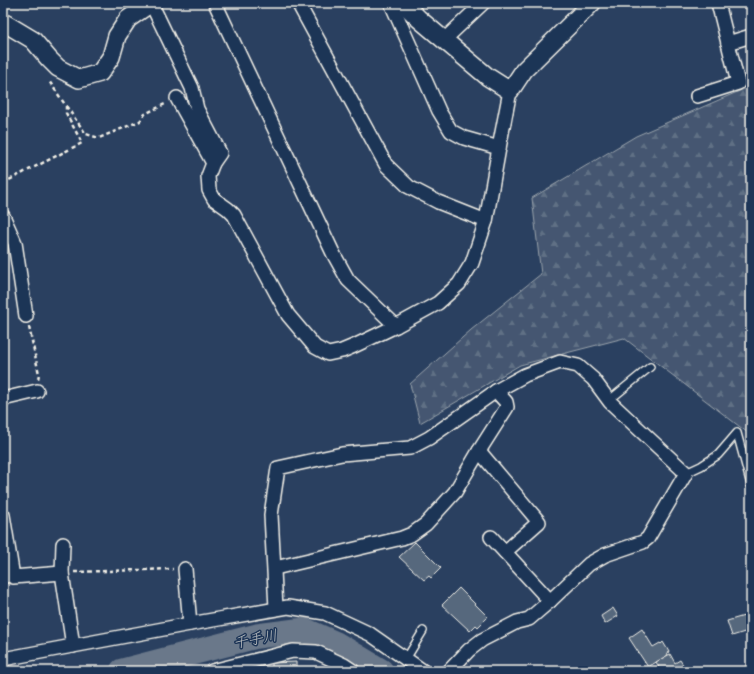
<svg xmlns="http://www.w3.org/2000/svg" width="754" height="674" font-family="Mali,'Klee One',sans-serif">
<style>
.forest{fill:url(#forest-firs);stroke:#9ca4ac}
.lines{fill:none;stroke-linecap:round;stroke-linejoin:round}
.river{stroke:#6a788a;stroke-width:25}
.building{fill:#56677d;stroke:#f4f1e8}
.service-casing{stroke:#f4f1e8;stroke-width:10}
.minor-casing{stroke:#f4f1e8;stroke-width:16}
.tertiary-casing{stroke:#f4f1e8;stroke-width:20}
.path{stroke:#f4f1e8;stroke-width:2.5;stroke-dasharray:4 3;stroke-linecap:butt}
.service{stroke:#1d3557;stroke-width:7}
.minor{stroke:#1d3557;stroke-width:13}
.tertiary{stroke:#1d3557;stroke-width:17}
.labels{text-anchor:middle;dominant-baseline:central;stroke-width:3;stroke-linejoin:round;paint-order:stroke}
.water-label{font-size:15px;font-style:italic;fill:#bdc1c2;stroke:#1d3557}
</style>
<defs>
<pattern id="forest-firs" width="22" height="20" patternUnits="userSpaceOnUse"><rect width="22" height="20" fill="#445771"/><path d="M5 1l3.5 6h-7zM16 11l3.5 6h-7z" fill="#607085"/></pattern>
</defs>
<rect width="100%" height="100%" fill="#2a4060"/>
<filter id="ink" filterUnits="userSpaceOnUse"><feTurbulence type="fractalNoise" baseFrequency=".025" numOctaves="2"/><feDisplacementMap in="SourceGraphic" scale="8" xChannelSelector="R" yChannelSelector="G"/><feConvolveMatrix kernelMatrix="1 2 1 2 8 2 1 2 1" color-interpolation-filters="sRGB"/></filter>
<g filter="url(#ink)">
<!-- forest -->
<path class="forest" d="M751,86V447L748,433L624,338L520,365L420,423L410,384L471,330L541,274L532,198L636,136Z"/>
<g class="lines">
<!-- river -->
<path class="river" d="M122,671L257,636L304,630L336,644L381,671"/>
</g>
<!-- building -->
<g class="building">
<path d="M415,542L441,568L431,578L429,576L424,580L399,557Z"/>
<path d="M459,588L488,617L478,627L476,625L470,631L442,605Z"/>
<path d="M613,608L618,616L605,624L601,616Z"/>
<path d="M751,614V630L732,636L727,621Z"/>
<path d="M642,629L653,647L660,643L661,644L663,642L669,652L667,653L668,655L648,667L629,638Z"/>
<path d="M670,654L675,663L680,660L687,671H661L656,662Z"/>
<path d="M296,662V671H272V663Z"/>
</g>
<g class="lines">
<!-- service casing -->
<g class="service-casing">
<g id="service">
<path d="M610,402L612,398L650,367"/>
<path d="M686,473L701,466L718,455L737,433L751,485"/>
<path d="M3,580L13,577"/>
<path d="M406,659L423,631"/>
</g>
</g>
<!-- minor casing -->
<g class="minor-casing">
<g id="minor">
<path d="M151,3L192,88L197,109L220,153L213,163L208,176L209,190L214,199L228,209L234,215L288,315L315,347L328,354L342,351L354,346L396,326L438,303L459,284L472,263L486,221L499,148L510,91"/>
<path d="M215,3L333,253L348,280L396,326"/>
<path d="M298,3L386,165L409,187L438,202L486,221"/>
<path d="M391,3L439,111L451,131L464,138L499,148"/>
<path d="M444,40L483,3"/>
<path d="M728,43L751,36"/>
<path d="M697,96L738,83L718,3"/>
<path d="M177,98L213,163"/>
<path d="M3,216L15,243L26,316"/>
<path d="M3,399L37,391"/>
<path d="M479,451L507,407L506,402L496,391"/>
<path d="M3,515L13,577L62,573"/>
<path d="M491,537L550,601"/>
<path d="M63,544L62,573L73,646"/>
<path d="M275,568L402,538L412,534L426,524L455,492L479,451L539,522L505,552"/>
<path d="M185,569L190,624"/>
<path d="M276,608L271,515L278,468L342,454L410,448L429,438L496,391L525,375L560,362L578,366L593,379L610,402L686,473L648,538L643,542L605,555L589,564L550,601L529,619L517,622L482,640L469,650L449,671"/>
<path d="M3,659L190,624L288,607L325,613L370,634L423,671"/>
<path d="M212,671L293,651L316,652L344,665L353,671"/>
</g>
</g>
<!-- tertiary casing -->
<g class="tertiary-casing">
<g id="tertiary">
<path d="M403,3L419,19L488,77L510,91L524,70L592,3"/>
<path d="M3,22L33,40L49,59L58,68L79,79L100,73L111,57L117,36L128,19L151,3"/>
</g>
</g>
<!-- path -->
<g class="path">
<path d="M66,106L86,134L99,138L140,121L145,114L167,103"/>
<path d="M3,183L82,143L66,113V106L49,81"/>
<path d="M29,327L39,374L38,379"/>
<path d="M74,572L173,569"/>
</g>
<!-- service -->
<use href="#service" class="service"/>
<!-- minor -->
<use href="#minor" class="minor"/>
<!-- tertiary -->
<use href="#tertiary" class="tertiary"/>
</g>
</g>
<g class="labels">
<!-- water labels -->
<g class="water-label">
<text transform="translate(255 638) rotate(-11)">千手川</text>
</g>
</g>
<!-- margin -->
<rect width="754" height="674" fill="none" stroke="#1d3557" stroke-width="16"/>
<rect x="8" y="8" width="738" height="658" fill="none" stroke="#f4f1e8" stroke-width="1.5" filter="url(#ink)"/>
</svg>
